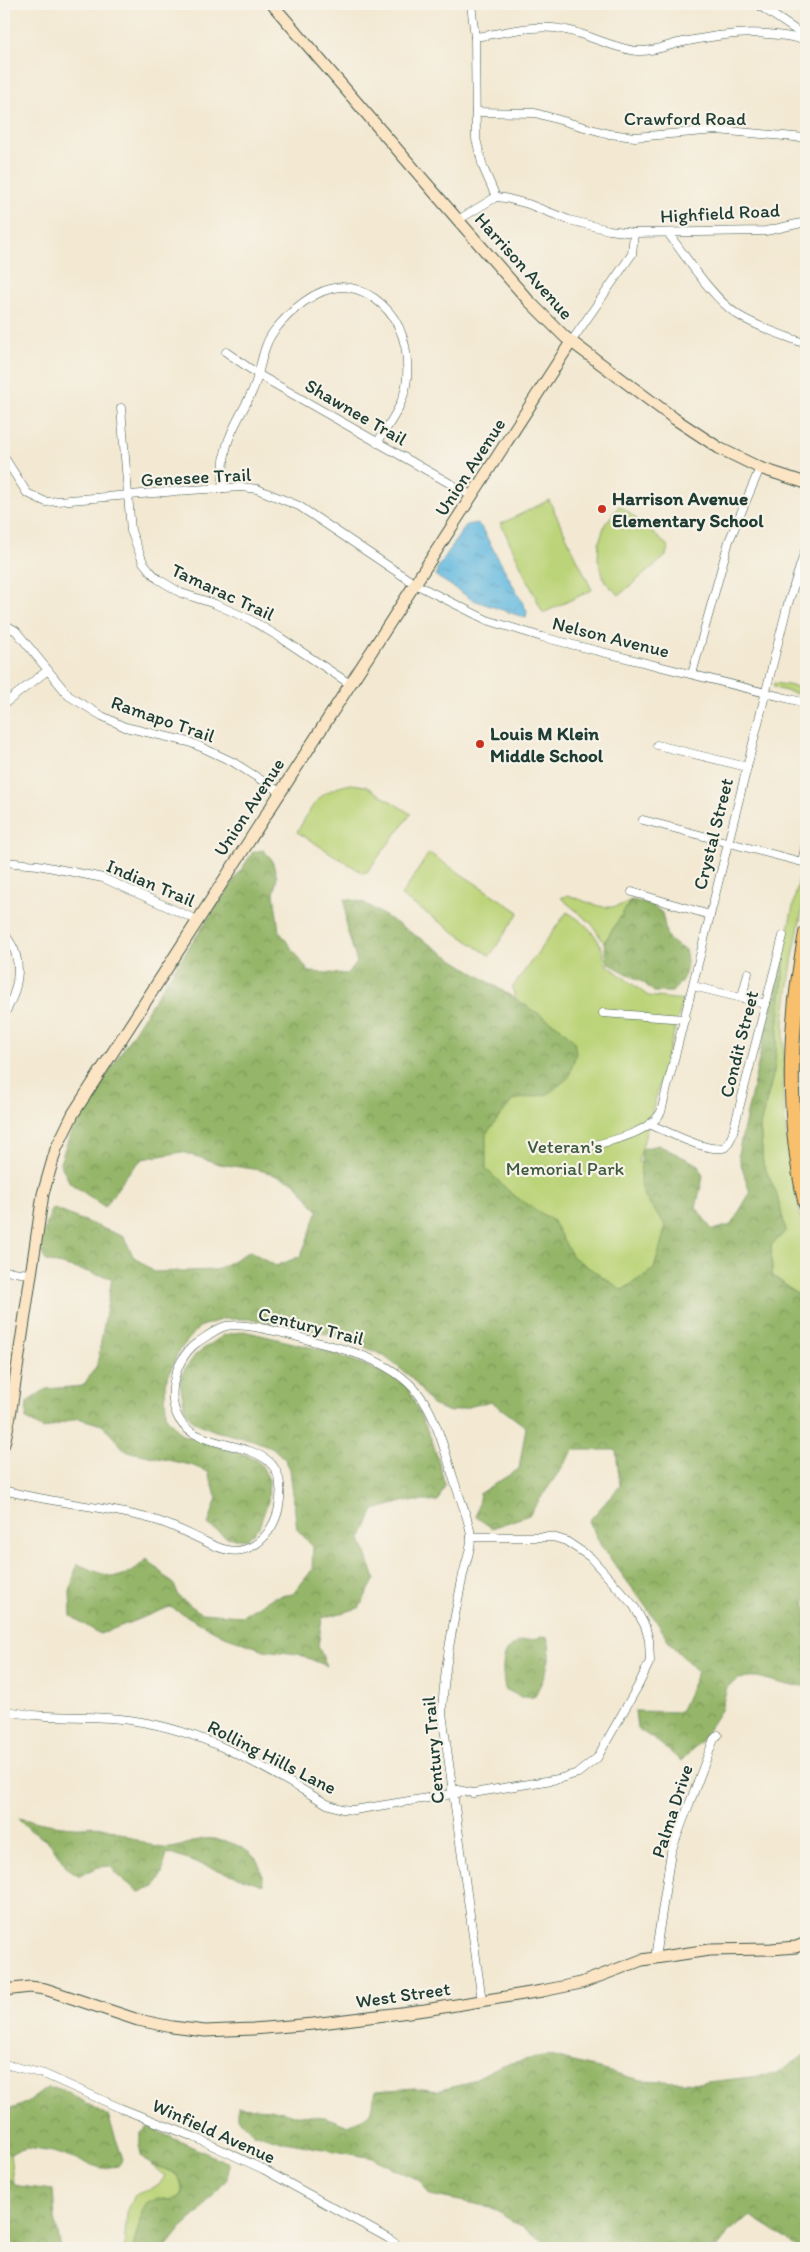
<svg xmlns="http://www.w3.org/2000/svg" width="810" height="2252" font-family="Itim,sans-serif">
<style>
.green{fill:#bcd479;stroke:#6e8856}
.forest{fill:url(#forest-crowns);stroke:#5a7a4e}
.water{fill:url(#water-ripples);stroke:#417b8a}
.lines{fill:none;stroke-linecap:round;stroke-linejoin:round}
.street-casing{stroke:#3f574c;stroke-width:9}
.secondary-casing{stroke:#3f574c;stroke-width:13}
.highway-casing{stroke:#3f574c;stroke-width:16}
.street{stroke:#fff;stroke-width:8}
.secondary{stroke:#fce5c4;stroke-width:11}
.highway{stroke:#f8bf6c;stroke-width:14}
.poi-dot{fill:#c8321e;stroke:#f7f3e8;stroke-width:2}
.labels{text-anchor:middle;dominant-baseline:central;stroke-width:4.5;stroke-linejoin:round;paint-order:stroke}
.street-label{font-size:19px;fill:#1f3d34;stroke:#f7f3e8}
.poi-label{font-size:19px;font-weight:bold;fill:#1f3d34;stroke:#f7f3e8;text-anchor:start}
.park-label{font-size:19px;fill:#3e5b42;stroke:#f7f3e8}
</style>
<defs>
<pattern id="forest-crowns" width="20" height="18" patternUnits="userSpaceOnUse" patternTransform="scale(1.25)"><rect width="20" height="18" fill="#95b669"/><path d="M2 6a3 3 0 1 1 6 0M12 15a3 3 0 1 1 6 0" fill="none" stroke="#799557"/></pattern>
<pattern id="water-ripples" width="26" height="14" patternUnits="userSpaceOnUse" patternTransform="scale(1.25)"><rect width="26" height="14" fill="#63b9e0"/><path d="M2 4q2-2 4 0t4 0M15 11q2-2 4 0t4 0" fill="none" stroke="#5198b6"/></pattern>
</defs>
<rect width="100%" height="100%" fill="#f7f3e8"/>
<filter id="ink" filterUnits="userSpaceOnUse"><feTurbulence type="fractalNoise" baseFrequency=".02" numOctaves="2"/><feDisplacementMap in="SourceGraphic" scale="10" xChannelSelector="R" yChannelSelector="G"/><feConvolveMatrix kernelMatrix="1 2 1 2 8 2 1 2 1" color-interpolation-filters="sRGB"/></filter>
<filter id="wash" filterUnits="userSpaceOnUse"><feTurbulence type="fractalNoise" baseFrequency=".0096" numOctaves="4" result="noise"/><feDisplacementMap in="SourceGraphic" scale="20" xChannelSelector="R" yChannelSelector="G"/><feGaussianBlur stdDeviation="1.12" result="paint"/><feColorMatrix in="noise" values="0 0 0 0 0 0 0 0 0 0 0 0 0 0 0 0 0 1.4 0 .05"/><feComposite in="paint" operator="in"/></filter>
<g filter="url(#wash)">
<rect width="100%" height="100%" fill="#f3e9d3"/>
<!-- green -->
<g class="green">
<path d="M549,500L592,590L543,613L501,524Z"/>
<path d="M620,505L668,546L666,556L619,595L605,582L598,559L599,542L605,524Z"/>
<path d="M774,683L806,688V696L774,688Z"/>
<path d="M351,784L366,786L411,814L367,872L363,873L297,832C314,804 317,791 351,784Z"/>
<path d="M429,853L519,912L490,956L401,896Z"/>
<path d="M806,854V889L792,962L784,1021L783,1106L791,1173L806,1242V1304L802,1298L772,1275L771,1245L786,1231L776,1192L763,1164L760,1125L774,1071L784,967L783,952L802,865Z"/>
<path d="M568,895C592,903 607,915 631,900L604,943L592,924L561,898Z"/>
<path d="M567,912C589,925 602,939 606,964L648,996L683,1000L638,1162L693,1189L657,1290L610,1309L558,1270L472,1152L517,1004L512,988Z"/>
<path d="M4,2148L10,2153L13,2182L4,2177Z"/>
<path d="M151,2165C169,2169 184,2173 182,2195L171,2200L158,2199L145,2205L133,2248H124L127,2212L135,2195L159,2185L165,2176Z"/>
</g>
<!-- forest -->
<g class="forest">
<path d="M263,850L271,858L277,876L274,894L279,931L309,972L346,974L357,963L346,926L345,899L363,902L561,1028L574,1041L576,1053L569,1077L548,1094L513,1100L486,1134V1169L513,1195L552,1220L573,1257L622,1290L654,1269L666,1226L644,1196L640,1181L642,1149L658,1145L699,1165L703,1177L696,1207L712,1230L731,1225L750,1193L738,1154L783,952L784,967L774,1072L760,1126L763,1164L776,1192L786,1231L771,1245L772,1275L802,1298L806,1304V1686L788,1685L758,1677L738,1679L727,1687L721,1710L700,1742L681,1761L662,1745L637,1728L635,1711L680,1712L698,1672L672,1646L655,1619L601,1546L589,1521L620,1486L616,1450H574L529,1515L492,1528L476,1517L480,1493L519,1469L526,1427L491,1401L450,1412L432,1405L412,1378L384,1356L346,1338L251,1319H223L199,1327L178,1352L165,1384L166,1417L182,1435L250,1456L261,1464L269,1480L268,1501L259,1527L246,1540L226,1537L208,1525L217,1498L208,1472L191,1465L126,1451L102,1425L78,1418L43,1429L26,1419L27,1402L46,1389L83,1386L97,1365L112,1278L46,1261L38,1248L52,1208L124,1237L133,1256L154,1272L216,1270L250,1251L276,1266L301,1256L318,1211L295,1182L260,1170L220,1164L182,1152L142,1159L125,1177L105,1207L70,1183L60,1163L70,1134L161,989L253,852Z"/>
<path d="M631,900L651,904L662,913C668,935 661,938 685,950C690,969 685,978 672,992H654L644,983L608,963L604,943Z"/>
<path d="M244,1331L331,1352L390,1375L407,1386L433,1443L445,1485L438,1501H406L374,1510L361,1539L375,1579L359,1608L322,1618L318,1646L327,1666L298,1654L264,1650L222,1635L170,1607L100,1634L71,1616L70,1592L77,1564C112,1577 117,1586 147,1559L174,1585L179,1597L201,1613L242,1616L274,1597L293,1594L312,1570L313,1547L297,1529L290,1469L285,1459L273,1448L253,1440L215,1431L194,1422L185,1411L180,1382L184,1370L196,1354L224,1335Z"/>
<path d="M541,1636L547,1637C555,1656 543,1681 534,1697H521L505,1689C502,1671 499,1646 522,1641C530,1639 534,1641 541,1636Z"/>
<path d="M18,1818C37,1822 55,1826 74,1827C83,1828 93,1825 101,1827C123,1831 141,1845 163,1848C177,1850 189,1841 204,1839C220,1837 242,1845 253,1856C261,1863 262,1875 263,1885L167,1853L162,1873L155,1887L139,1892L120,1877L110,1866L98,1867L80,1876L66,1867L51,1844L30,1830Z"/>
<path d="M806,2054V2248H796L786,2238L751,2216L729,2231L718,2248H650L638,2243L610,2248H555L490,2207L430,2195L420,2181L373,2158L285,2142L254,2133L238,2118V2107L270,2109L295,2115L325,2117L349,2126L370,2113L376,2091L415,2088L437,2091L464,2084L502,2065L547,2055L641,2080L700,2083L777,2074Z"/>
<path d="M47,2088L63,2089L108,2116L123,2159L118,2166L101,2168L53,2152L27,2148L10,2153L4,2150V2108C20,2111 34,2097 47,2088Z"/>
<path d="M148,2127L228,2163L227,2179L198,2213L181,2228L165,2248H133L144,2205L158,2198L171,2200L182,2195C185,2159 152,2177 141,2154C139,2149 140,2140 140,2134Z"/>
<path d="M4,2177L19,2186L53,2190L55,2219L61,2248H4Z"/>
</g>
<!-- water -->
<path class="water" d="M477,523L481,527L527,611L526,618L473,600L436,576L437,569L466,525Z"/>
</g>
<g filter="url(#ink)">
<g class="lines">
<!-- street casing -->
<g class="street-casing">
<g id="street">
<path d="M471,4L475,37L476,139L483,167L496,197"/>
<path d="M757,4L806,37"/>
<path d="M475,37C504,33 537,23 566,30C587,34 618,50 638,51C655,52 667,45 683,42C728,33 761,29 806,40"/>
<path d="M476,112L535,113L609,134L635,137L717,130L806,138"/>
<path d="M496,197L505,198L528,204L569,220L609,230L634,233L766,231L806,222"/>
<path d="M458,220L496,197"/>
<path d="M668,233C686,257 713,299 738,315C759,328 783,335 806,344"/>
<path d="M571,342L632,254L634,233"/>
<path d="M226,352L259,375L472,496"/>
<path d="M121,408L131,531L143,562L151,572L158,579L181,593L215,604L249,619L281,638L350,684"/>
<path d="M4,457L27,493L46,502L190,490L242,487L257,489L299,506L415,584L487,620L542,637L806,703"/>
<path d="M223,488C222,439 232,433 252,392C261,373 261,348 274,331C290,311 315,288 342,287C353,287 365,292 374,298C401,317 409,346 407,378C405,404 390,422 377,443"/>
<path d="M4,624L16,631L69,696L102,716L125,727L189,742L201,747L233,762L280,792"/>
<path d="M692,674L729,541L760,468"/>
<path d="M4,704L48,670"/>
<path d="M657,745L747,767"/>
<path d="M643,820L802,862L806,843"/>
<path d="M4,862L38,865L103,878L197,920"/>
<path d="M632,892L710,915"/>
<path d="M4,932C7,938 11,943 14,949C23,972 15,996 4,1015"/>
<path d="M693,986L766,1004"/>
<path d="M742,997L748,973"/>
<path d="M603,1013L685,1019"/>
<path d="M649,1124C667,1131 708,1154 726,1147L732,1136L783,936"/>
<path d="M591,1146C612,1141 650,1132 661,1112L787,607L806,548"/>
<path d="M4,1271L30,1274"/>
<path d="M4,1490C54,1504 108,1506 158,1521C174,1526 189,1534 204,1541C222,1550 238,1556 256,1544C268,1536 277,1520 279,1506C291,1441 229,1453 193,1433C160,1414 171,1360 198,1342C206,1337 215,1330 223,1327C242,1320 295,1336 316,1342C359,1352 406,1367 428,1408C439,1428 446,1454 453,1477C458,1494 469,1518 471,1536C472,1549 464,1566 462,1580C453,1624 444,1668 442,1713L482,2001"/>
<path d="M4,1710C47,1721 92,1713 136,1721C208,1732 265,1768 327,1804L342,1809L354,1810L458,1793"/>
<path d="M452,1789L473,1793L558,1779L578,1773L597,1758L638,1686L650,1661L649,1640L645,1626L634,1606L590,1557L566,1541L553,1537H471"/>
<path d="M655,1958L671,1852L714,1739L718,1735"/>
<path d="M4,2064L44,2074L120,2108L194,2137L263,2169L388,2238L401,2248"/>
</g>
</g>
<!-- secondary casing -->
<g class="secondary-casing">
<g id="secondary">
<path d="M272,4L458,220L528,300L565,337L675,419L719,448L760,468L806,483"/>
<path d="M4,1444L10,1416L43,1194L56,1149L73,1114L571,342"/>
<path d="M4,1990L30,1987L45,1989L138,2020L172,2027L205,2031L253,2029L313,2024L425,2010L542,1991L581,1983L642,1960L709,1950L771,1949L796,1947L806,1943"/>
</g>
</g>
<!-- highway casing -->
<g class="highway-casing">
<path id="highway" d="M806,933C789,1023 785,1115 806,1205"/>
</g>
<!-- street -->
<use href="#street" class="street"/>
<!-- secondary -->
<use href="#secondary" class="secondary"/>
<!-- highway -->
<use href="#highway" class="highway"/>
</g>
</g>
<!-- markers -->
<g class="poi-dot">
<circle cx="602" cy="509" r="5"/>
<circle cx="480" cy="744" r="5"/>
</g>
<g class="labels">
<!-- street labels -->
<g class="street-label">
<text x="685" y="118">Crawford Road</text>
<text transform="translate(720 213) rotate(-3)">Highfield Road</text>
<text transform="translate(524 266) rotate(48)">Harrison Avenue</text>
<text transform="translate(356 412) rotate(30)">Shawnee Trail</text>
<text transform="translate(470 467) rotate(-57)">Union Avenue</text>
<text transform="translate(196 477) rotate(-3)">Genesee Trail</text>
<text transform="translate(223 592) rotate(25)">Tamarac Trail</text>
<text transform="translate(611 637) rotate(14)">Nelson Avenue</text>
<text transform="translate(163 719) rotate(19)">Ramapo Trail</text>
<text transform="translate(249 807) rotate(-57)">Union Avenue</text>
<text transform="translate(713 834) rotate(-76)">Crystal Street</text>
<text transform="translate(151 883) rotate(23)">Indian Trail</text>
<text transform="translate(739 1044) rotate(-76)">Condit Street</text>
<text transform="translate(311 1326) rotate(14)">Century Trail</text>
<text transform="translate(433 1750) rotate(-95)">Century Trail</text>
<text transform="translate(272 1757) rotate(27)">Rolling Hills Lane</text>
<text transform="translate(672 1811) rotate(-72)">Palma Drive</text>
<text transform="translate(403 1995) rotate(-8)">West Street</text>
<text transform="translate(214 2131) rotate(24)">Winfield Avenue</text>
</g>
<!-- poi labels -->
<g class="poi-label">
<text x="612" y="498">Harrison Avenue<tspan x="612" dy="22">Elementary School</tspan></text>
<text x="490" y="733">Louis M Klein<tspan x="490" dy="22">Middle School</tspan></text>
</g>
<!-- park labels -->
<g class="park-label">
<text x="565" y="1146">Veteran's<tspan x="565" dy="22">Memorial Park</tspan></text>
</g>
</g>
<!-- margin -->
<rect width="810" height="2252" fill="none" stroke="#f7f3e8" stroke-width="20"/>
</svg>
